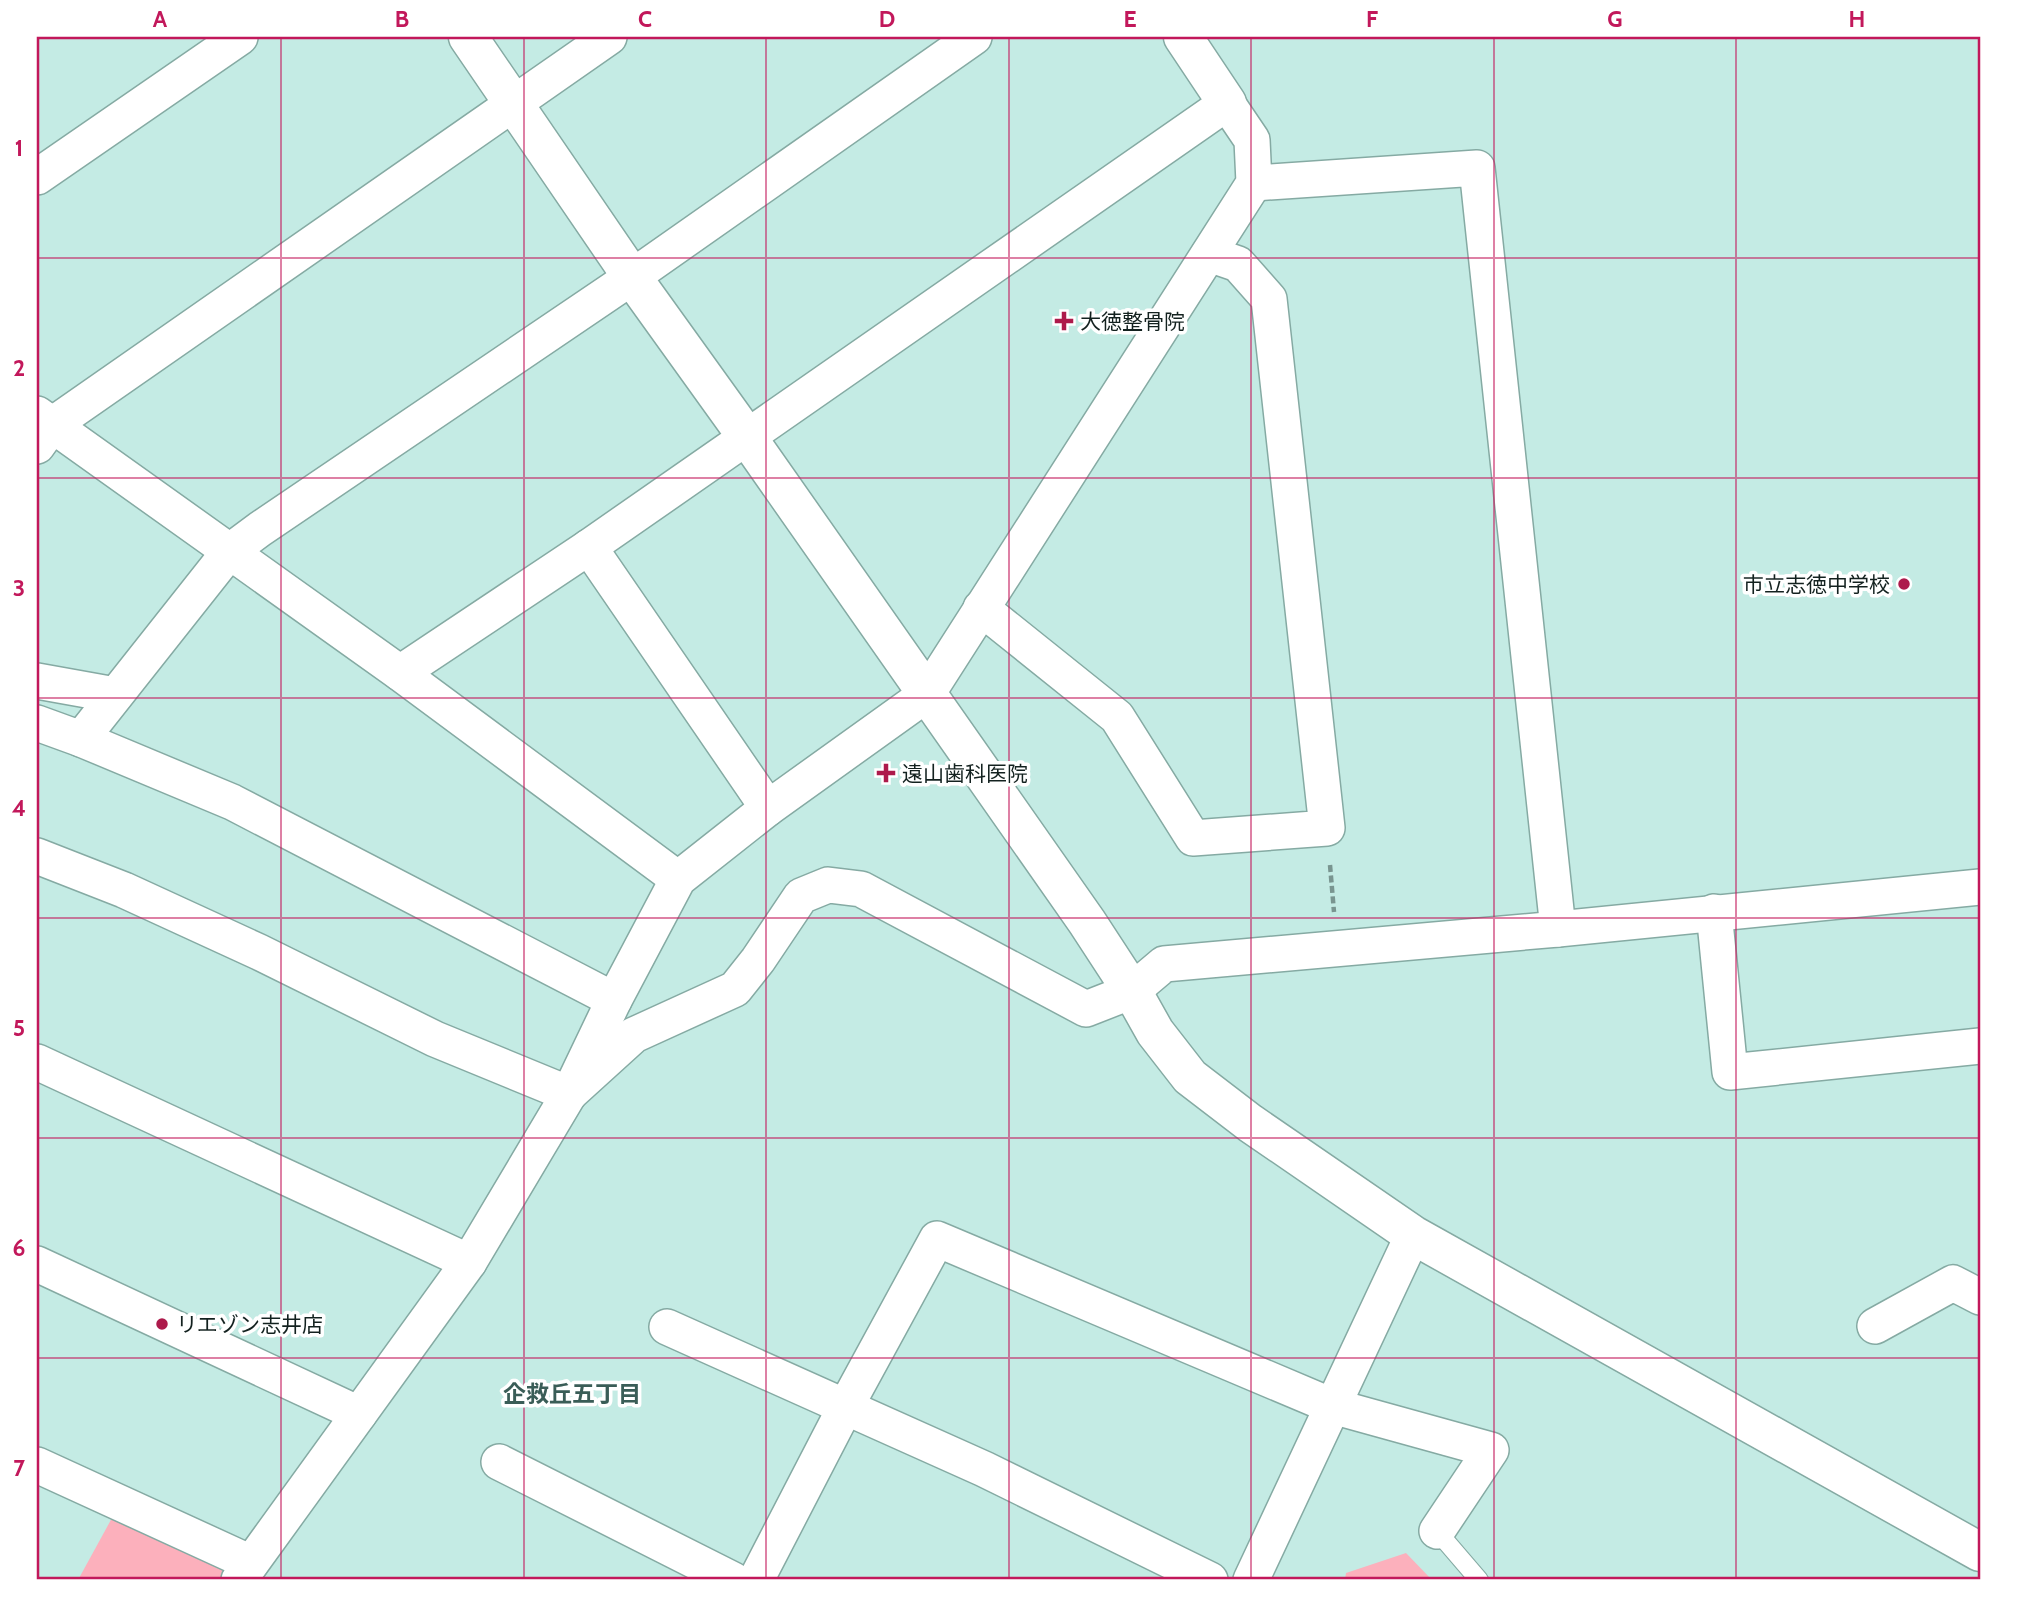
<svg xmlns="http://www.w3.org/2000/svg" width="2017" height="1617" font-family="Cabin,'Noto Sans JP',sans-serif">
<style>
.green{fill:#fcb0bc}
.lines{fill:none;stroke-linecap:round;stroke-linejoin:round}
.service-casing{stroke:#85aaa3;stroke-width:20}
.minor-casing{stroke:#85aaa3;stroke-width:38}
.tertiary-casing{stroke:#85aaa3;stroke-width:41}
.path{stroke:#799590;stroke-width:4.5;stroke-dasharray:7 3.5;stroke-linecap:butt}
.service{stroke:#fff;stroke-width:18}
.minor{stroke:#fff;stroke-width:35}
.tertiary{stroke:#fff;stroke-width:38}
.grid{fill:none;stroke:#c2185b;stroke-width:2;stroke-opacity:0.55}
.poi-dot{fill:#ad1a4b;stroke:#fff;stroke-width:2.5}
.labels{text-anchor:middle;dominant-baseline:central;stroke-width:7;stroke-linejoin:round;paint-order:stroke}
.poi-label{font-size:21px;fill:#13211f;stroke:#fff;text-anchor:start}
.neighbourhood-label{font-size:23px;font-weight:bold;fill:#3a5d57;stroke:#fff}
.neatline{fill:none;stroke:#c2185b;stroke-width:2.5}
.grid-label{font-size:23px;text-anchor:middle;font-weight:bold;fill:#c2185b}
</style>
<rect width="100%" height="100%" fill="#c4ebe4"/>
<!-- green -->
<g class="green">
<path d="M118,1507L232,1563L221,1580H78Z"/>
<path d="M1406,1553L1432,1580H1345L1346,1573Z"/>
</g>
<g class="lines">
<!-- service casing -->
<g class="service-casing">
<path id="service" d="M1437,1531L1479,1580"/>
</g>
<!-- minor casing -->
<g class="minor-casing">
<g id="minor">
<path d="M37,177L240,37"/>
<path d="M1254,183L1477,168L1558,929"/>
<path d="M37,414L400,673L678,879"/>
<path d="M37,446L52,425L609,37"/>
<path d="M589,547L768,808"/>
<path d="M981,608L1117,717L1193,838L1327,828L1269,299L1238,264L1209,254"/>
<path d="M400,673L589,547L1227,103L1252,140L1254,183L927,694L768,808L678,879L614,1000"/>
<path d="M37,681L115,695"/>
<path d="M37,723L81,739L232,802L614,1000L569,1094L469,1262L239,1580"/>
<path d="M81,739L229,552L260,529L632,277L974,37"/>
<path d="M37,856L124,890L259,952L435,1039L569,1094"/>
<path d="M1714,912L1730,1072L1980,1046"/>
<path d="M37,1062L469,1262"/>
<path d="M569,1094L634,1035L735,989L758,960L801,896L828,885L861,889L1086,1009L1132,991L1164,964L1558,929L1980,887"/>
<path d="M37,1264L359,1414"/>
<path d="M1875,1326L1953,1283L1980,1297"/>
<path d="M667,1327L984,1469L1210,1580"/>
<path d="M499,1462L733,1580"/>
<path d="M37,1465L251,1563"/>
<path d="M756,1580L846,1406L937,1239L1332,1406L1491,1450L1437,1531"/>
<path d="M1251,1580L1413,1235"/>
</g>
</g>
<!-- tertiary casing -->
<g class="tertiary-casing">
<g id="tertiary">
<path d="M468,37L632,277L747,437L1087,922L1132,991L1155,1032L1190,1077L1250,1123L1413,1235L1980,1552"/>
<path d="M1183,37L1227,103"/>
</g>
</g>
<!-- path -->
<path class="path" d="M1330,865L1334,912"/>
<!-- service -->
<use href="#service" class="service"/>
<!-- minor -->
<use href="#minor" class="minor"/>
<!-- tertiary -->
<use href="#tertiary" class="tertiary"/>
</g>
<!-- grid -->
<path class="grid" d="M281,37V1580M524,37V1580M766,37V1580M1009,37V1580M1251,37V1580M1494,37V1580M1736,37V1580M37,258H1980M37,478H1980M37,698H1980M37,918H1980M37,1138H1980M37,1358H1980"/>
<!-- markers -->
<g class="poi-dot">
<path d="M1060.5 310.5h7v7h7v7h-7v7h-7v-7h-7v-7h7z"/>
<circle cx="1904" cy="584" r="7"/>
<path d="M882.5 762.5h7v7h7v7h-7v7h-7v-7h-7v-7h7z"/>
<circle cx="162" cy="1324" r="7"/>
</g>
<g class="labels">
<!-- poi labels -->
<g class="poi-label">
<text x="1080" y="321">大徳整骨院</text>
<text x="1890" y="584" text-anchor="end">市立志徳中学校</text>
<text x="902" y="773">遠山歯科医院</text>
<text x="176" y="1324">リエゾン志井店</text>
</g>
<!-- neighbourhood labels -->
<g class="neighbourhood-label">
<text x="572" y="1394">企救丘五丁目</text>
</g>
</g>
<!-- border -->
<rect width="2017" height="1617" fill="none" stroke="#ffffff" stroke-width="77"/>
<rect x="38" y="38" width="1941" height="1540" class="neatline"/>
<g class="grid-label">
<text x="160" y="27">A</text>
<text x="402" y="27">B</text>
<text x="645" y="27">C</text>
<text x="887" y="27">D</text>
<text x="1130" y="27">E</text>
<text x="1372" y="27">F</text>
<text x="1615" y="27">G</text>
<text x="1857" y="27">H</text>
<text x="19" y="156">1</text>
<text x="19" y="376">2</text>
<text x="19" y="596">3</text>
<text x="19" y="816">4</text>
<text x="19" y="1036">5</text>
<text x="19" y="1256">6</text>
<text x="19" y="1476">7</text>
</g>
</svg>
